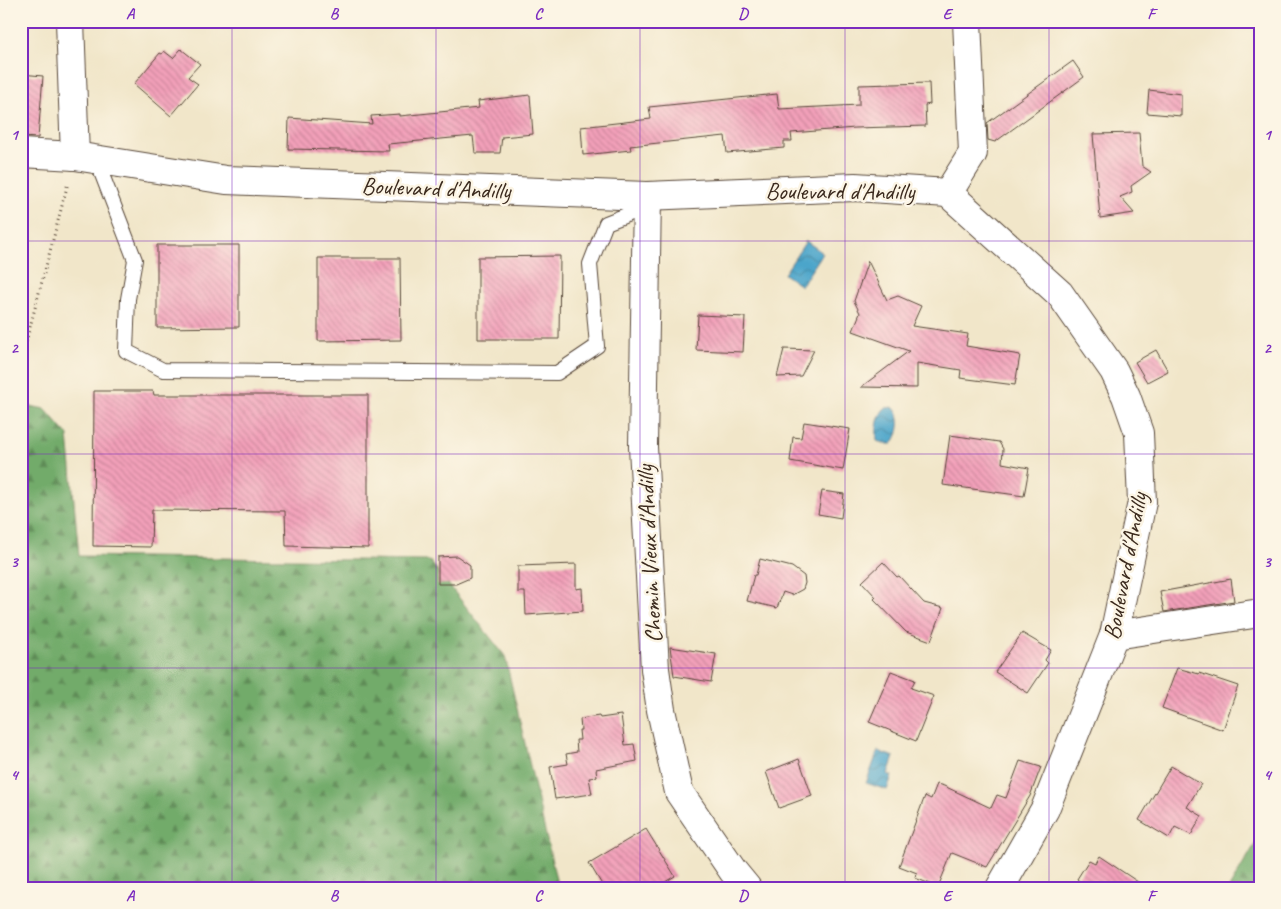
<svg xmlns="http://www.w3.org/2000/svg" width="1281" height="909" font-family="Caveat,sans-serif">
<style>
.forest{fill:url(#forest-firs);stroke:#566a44}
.water{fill:url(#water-waves);stroke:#446874}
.building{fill:url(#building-back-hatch)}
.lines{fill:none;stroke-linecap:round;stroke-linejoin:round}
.service-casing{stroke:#564638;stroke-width:16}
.minor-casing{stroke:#564638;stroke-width:30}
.path{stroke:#564638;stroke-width:3;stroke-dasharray:1 4;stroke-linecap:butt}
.service{stroke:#fff;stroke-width:14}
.minor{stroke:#fff;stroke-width:28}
.grid{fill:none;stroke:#7b2cbf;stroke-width:1;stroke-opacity:0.55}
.labels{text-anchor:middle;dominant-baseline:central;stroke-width:5;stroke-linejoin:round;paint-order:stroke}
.street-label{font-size:24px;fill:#3b2a1e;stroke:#fcf5e5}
.neatline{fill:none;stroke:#7b2cbf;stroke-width:2}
.grid-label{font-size:16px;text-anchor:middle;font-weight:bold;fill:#7b2cbf}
</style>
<defs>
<pattern id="forest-firs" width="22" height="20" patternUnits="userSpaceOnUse" patternTransform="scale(1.25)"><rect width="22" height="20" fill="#72ab6a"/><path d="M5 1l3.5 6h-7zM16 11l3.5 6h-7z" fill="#5f8b57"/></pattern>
<pattern id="water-waves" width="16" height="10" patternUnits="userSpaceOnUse" patternTransform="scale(1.25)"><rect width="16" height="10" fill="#4ca5ca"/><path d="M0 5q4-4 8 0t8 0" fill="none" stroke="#4087a3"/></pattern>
<pattern id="building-back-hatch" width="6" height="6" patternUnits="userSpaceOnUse" patternTransform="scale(1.25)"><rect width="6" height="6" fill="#f3a0ba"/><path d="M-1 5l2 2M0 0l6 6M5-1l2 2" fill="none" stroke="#c68397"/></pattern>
</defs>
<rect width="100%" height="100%" fill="#fcf5e5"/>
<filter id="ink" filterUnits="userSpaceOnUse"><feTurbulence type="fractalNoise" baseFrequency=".02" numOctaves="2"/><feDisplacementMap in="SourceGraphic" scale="10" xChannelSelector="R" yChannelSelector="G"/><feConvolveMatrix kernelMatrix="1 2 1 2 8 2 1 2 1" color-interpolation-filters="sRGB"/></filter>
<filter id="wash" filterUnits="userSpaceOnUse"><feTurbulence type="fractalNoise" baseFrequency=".0096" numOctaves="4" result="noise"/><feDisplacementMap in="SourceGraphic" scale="20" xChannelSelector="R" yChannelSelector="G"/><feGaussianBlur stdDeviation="1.12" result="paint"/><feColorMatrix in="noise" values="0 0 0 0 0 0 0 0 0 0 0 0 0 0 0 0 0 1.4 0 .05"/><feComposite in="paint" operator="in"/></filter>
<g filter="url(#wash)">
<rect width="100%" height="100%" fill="#f1e6c9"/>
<!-- forest -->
<g class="forest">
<path d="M21,404L45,409L68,435L79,556L430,561L505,656L558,888H21Z"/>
<path d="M1260,836V888H1229Z"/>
</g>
<!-- water -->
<g class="water">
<path d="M806,241L823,253L801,286L784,274Z"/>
<path d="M893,407C903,417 900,433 892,444H885L877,441C876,429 877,416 885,408Z"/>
<path d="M878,751L894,757L888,774L892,776L887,790L866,783Z"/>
</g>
<g id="blocks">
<!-- building -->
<g class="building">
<path d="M181,49L200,64L188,77L198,84L171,116L134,84L160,53L162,54L164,51L173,58Z"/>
<path d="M1073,61L1084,77L995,142L988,140L987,123Z"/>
<path d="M21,74L43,76L38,138L21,137Z"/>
<path d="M929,83L930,104L925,105L926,126L855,128L791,133L792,141H784V148L727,153L725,136L630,146L631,150L583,155L581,127L651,119L649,107L777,94L779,109L859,105V85Z"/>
<path d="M1149,90L1181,94V116L1147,113Z"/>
<path d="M530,95L533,134L502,137L500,153H475L473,136L388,144L389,151L288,149L289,118L372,124L371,116L400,114V116L479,108L478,101Z"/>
<path d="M1139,133L1142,166L1151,172L1131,186L1132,192L1120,197L1134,213L1100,218L1093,134Z"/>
<path d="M157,245H239V327L157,328Z"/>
<path d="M560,256L559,339H478V257Z"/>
<path d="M318,258H400L401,340L318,341Z"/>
<path d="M868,261L887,300L898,296L921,306L912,326L968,334L966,346L1020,355L1015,385L960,378L961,370L917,363V388L861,387L909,351L853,331L860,313L854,301Z"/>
<path d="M698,315L745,317L743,352L696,350Z"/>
<path d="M784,349L814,350L801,376L777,377Z"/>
<path d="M1156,350L1168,371L1147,382L1135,362Z"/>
<path d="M94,391H153L154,395H368V548L286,546L285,511L152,510L151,547L93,546Z"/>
<path d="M804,422L850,429L843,470L790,461L793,437L801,438Z"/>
<path d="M950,435L999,442L1003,449L1002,463L1029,468L1024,496L943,485Z"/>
<path d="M822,491L844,494L841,518L818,514Z"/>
<path d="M457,556L470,565V578L456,584H438V557Z"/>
<path d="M760,559L792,567L804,576L805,583L803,589L792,595L783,592L777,608L747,601L754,575H756Z"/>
<path d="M883,562L897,577L899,576L924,603L943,608L931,641L906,632L874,599L876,597L862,582Z"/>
<path d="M576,564V589L582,588L583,611L526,615L525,592H518V566Z"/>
<path d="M1231,579L1234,601L1164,612L1160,592Z"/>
<path d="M1022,633L1051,650L1045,660L1048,663L1028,693L995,672Z"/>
<path d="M670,647L716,654L711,682L674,676Z"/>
<path d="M1177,668L1199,674V673L1238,686L1223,730L1162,708Z"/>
<path d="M891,671L915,680L911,688L934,696L916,741L869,722Z"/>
<path d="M621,715L625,745L634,744L637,761L596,769L597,777L589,778L592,794L555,799L550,767L568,764L566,754L577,752L576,740H580L579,730H581L580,719L599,716L600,718Z"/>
<path d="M799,759L812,796L779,808L766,772Z"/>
<path d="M1020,761L1041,767L1030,796L987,867L952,853L938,887L915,878L917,873L899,866L925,796L931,799L937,784L944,786L991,808L997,795L1006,798Z"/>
<path d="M1171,766L1201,784L1187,807L1202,816L1191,835L1175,827L1169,838L1139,820Z"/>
<path d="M646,829L675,876L655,888H604L589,863Z"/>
<path d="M1099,856L1147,888H1087L1077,879L1089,860L1095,863Z"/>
</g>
</g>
</g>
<g filter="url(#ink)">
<use href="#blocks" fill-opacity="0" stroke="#564638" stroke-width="1"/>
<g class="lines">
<!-- service casing -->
<g class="service-casing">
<path id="service" d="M96,159L135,260L128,299L126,351L163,370L557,373L597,346L590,264L606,223L647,207"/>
</g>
<!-- minor casing -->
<g class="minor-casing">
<g id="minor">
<path d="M70,21L75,156"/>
<path d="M21,153L75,156L226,180L647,196L855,187L948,193L1060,294L1114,371L1126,396L1139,433L1142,502L1114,635L1045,809L1000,888"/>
<path d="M948,193L973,153L967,21"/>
<path d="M647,196L643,447L655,669L661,710L679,792L733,871L747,888"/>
<path d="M1114,635L1260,613"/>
</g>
</g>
<!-- path -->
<path class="path" d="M21,361L68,183"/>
<!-- service -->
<use href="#service" class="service"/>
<!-- minor -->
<use href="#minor" class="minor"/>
</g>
</g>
<!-- grid -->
<path class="grid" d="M232,21V888M436,21V888M640,21V888M845,21V888M1049,21V888M21,241H1260M21,454H1260M21,668H1260"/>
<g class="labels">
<!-- street labels -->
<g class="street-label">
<text transform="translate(436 188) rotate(2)">Boulevard d'Andilly</text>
<text x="840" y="191">Boulevard d'Andilly</text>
<text transform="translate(649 554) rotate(-93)">Chemin Vieux d'Andilly</text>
<text transform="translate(1125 566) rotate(-79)">Boulevard d'Andilly</text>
</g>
</g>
<!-- margin -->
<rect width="1281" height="909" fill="none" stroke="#fcf5e5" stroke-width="55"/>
<rect x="28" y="28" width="1226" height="854" class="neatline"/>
<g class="grid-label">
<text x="130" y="19">A</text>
<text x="334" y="19">B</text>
<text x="538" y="19">C</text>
<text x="743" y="19">D</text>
<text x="947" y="19">E</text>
<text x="1151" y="19">F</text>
<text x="14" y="140">1</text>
<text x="1267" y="140">1</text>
<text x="14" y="353">2</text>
<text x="1267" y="353">2</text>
<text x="14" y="567">3</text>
<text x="1267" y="567">3</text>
<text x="14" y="780">4</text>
<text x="1267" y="780">4</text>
<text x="130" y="901">A</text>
<text x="334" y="901">B</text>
<text x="538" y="901">C</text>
<text x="743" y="901">D</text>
<text x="947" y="901">E</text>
<text x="1151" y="901">F</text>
</g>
</svg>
